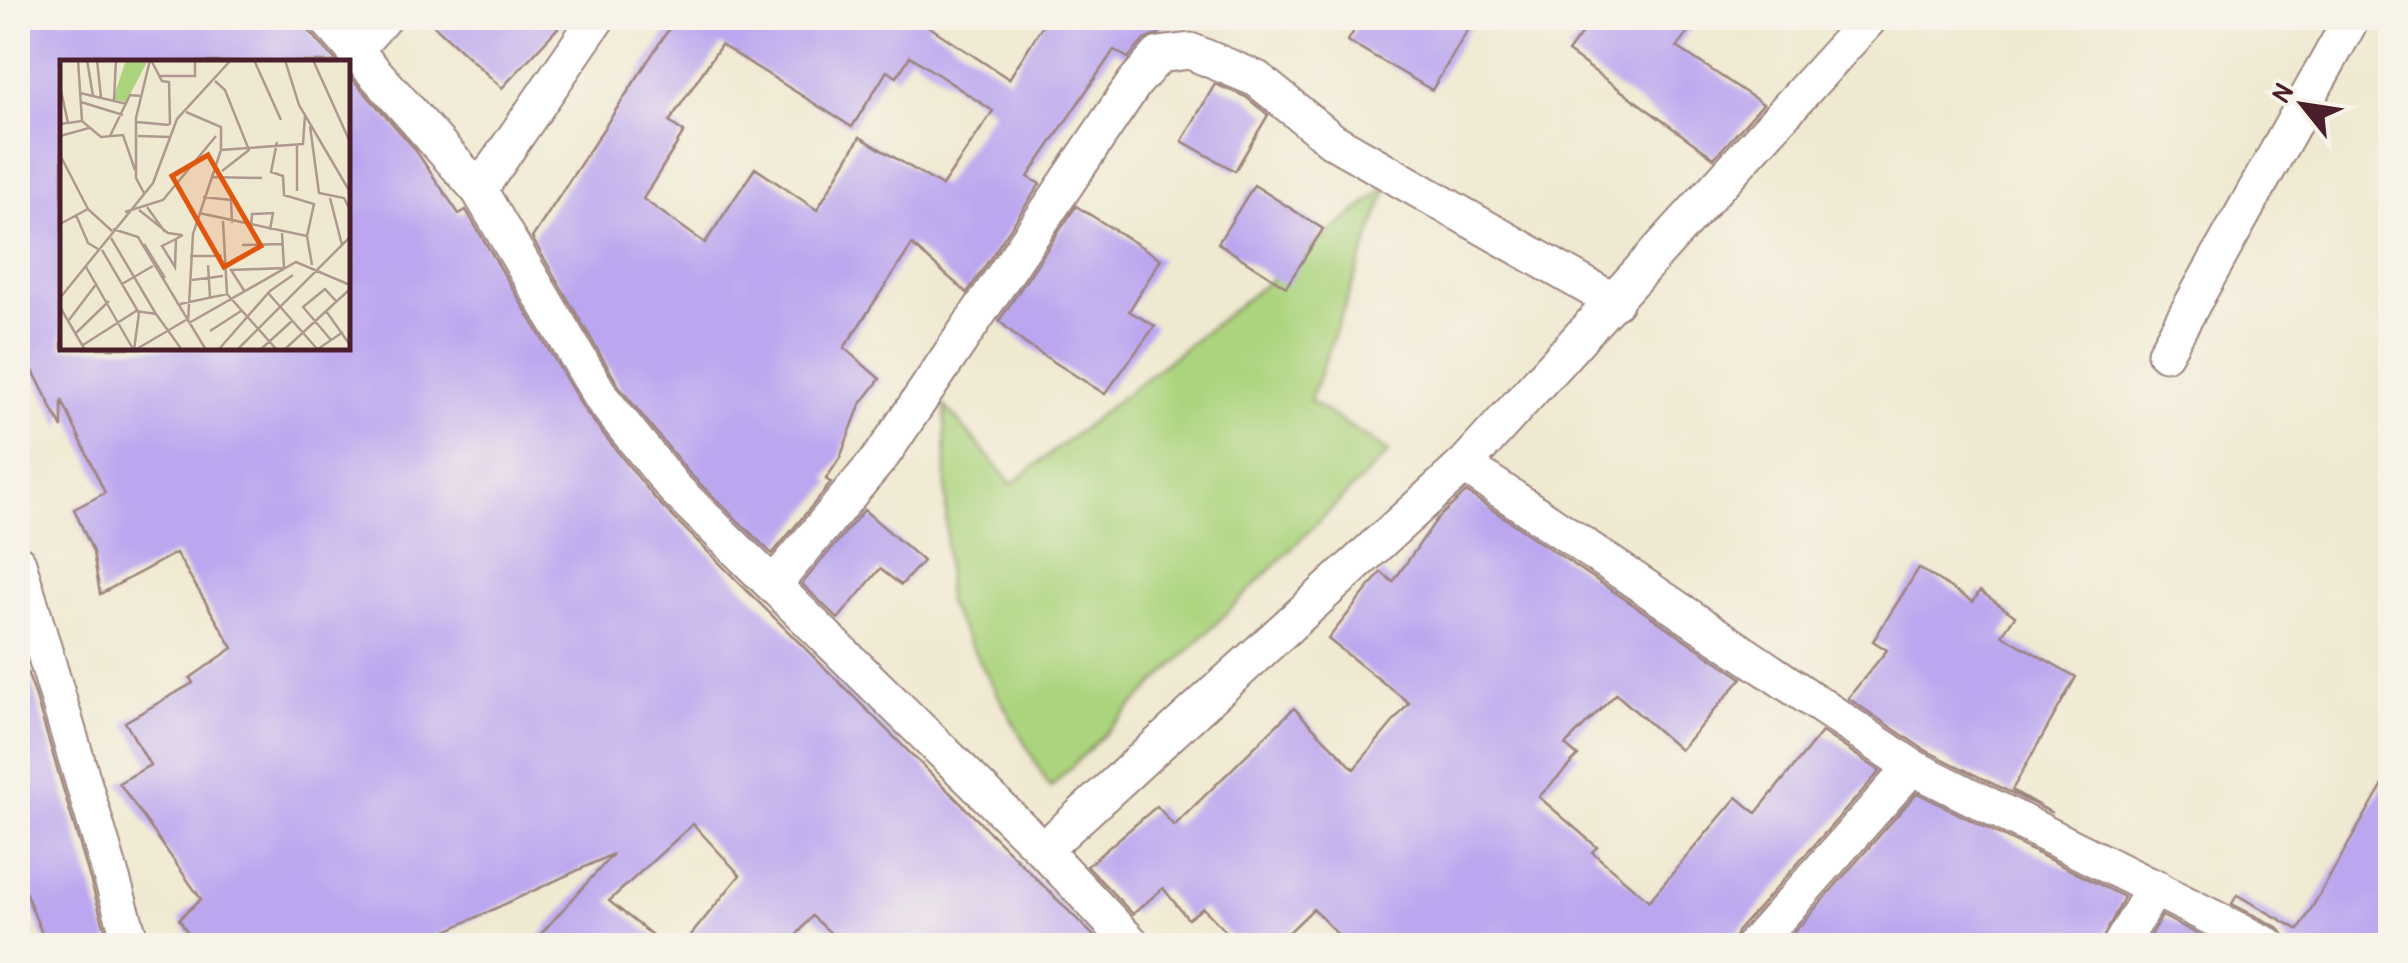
<svg xmlns="http://www.w3.org/2000/svg" width="2408" height="963" font-family="'Patrick Hand',sans-serif">
<style>
.green{fill:#acd47e;stroke:#7b7a54;stroke-width:2.5}
.building{fill:#bba6ef;fill-rule:evenodd}
.lines{fill:none;stroke-linecap:round;stroke-linejoin:round}
.street-casing{stroke:#9d847e;stroke-width:39}
.street{stroke:#fff;stroke-width:35}
.inset-road{fill:none;stroke:#ae988f;stroke-width:2.5}
.view{fill:#e0560e;fill-opacity:0.15;stroke:#e0560e;stroke-width:5}
.inset-edge{fill:none;stroke:#4a1f2b;stroke-width:5}
</style>
<rect width="100%" height="100%" fill="#f7f3e8"/>
<filter id="ink" filterUnits="userSpaceOnUse"><feTurbulence type="fractalNoise" baseFrequency=".01" numOctaves="2"/><feDisplacementMap in="SourceGraphic" scale="20" xChannelSelector="R" yChannelSelector="G"/><feConvolveMatrix kernelMatrix="1 2 1 2 8 2 1 2 1" color-interpolation-filters="sRGB"/></filter>
<filter id="wash" filterUnits="userSpaceOnUse"><feTurbulence type="fractalNoise" baseFrequency=".0048" numOctaves="4" result="noise"/><feDisplacementMap in="SourceGraphic" scale="40" xChannelSelector="R" yChannelSelector="G"/><feGaussianBlur stdDeviation="2.25" result="paint"/><feColorMatrix in="noise" values="0 0 0 0 0 0 0 0 0 0 0 0 0 0 0 0 0 1.4 0 .05"/><feComposite in="paint" operator="in"/></filter>
<g filter="url(#wash)">
<rect width="100%" height="100%" fill="#f0e9d1"/>
<!-- green -->
<path class="green" d="M1388,187L1310,401L1389,452L1050,788L947,603L945,406L1012,484Z"/>
<g id="blocks">
<!-- building -->
<g class="building">
<path d="M18,18H305L310,32L337,62H62V348H348V74L414,148L459,214L466,210L585,411L657,501L1104,946H845L812,916L788,946H682L740,875L693,824L609,901L666,946H530L613,854L414,946H196L179,919L201,899L119,783L150,765L125,722L193,683L190,678L233,648L176,553L100,594L93,552L74,509L105,493L62,400V428L18,341Z"/>
<path d="M426,18H567L502,88Z"/>
<path d="M676,18H934L928,26L1009,79L1047,18H1169L1159,34L1144,40L1128,58L1114,50L1028,177L1040,184L967,293L912,245L844,348L880,379L860,405L840,458L826,479L831,483L772,554L690,474L620,388L532,238ZM721,45L852,127L887,71L897,77L910,56L993,111L942,186L860,137L817,210L755,168L705,243L643,199L684,132L669,122Z"/>
<path d="M1361,18H1475L1432,90L1348,41Z"/>
<path d="M1593,18H1698L1677,47L1763,104L1714,158L1568,52Z"/>
<path d="M1215,84L1246,97L1268,115L1235,171L1182,141Z"/>
<path d="M1254,185L1323,229L1286,287L1218,243Z"/>
<path d="M1076,206L1161,259L1129,311L1155,326L1105,394L1024,343L999,321Z"/>
<path d="M1466,492L1742,678L1680,750L1616,694L1565,745L1578,756L1539,797L1597,847L1592,852L1649,901L1737,797L1756,813L1822,732L1880,771L1737,932L1732,946H1349L1313,909L1275,946H1240L1203,908L1188,919L1163,888L1133,914L1087,866L1157,806L1174,826L1294,708L1354,769L1409,703L1328,639L1381,572L1393,582L1437,519Z"/>
<path d="M864,510L923,561L901,585L880,569L838,619L802,584Z"/>
<path d="M1919,568L1973,602L1980,591L2015,616L2002,635L2076,677L2012,790L2052,813L1923,749L1848,698L1887,650L1873,641Z"/>
<path d="M21,656L34,691L110,946H47L18,874Z"/>
<path d="M2390,772V946H2290L2279,928L2232,904L2237,895L2299,930Z"/>
<path d="M1917,793L2124,897L2099,946H1782Z"/>
<path d="M2162,916L2221,946H2145Z"/>
</g>
</g>
</g>
<g filter="url(#ink)">
<use href="#blocks" fill-opacity="0" stroke="#9d847e" stroke-width="2.5"/>
<g class="lines">
<!-- street casing -->
<g class="street-casing">
<g id="street">
<path d="M326,18L479,190L603,400L674,488L1043,850L1134,946"/>
<path d="M354,51L383,18"/>
<path d="M479,190L597,18"/>
<path d="M2165,353L2352,18"/>
<path d="M1464,465L1912,767L2269,946"/>
<path d="M18,563L132,946"/>
<path d="M774,584L883,454L1135,82L1159,55L1190,51L1257,79L1333,141L1615,302"/>
<path d="M1043,850L1464,465L1870,18"/>
<path d="M1753,946L1912,767"/>
<path d="M2120,946L2155,887"/>
</g>
</g>
<!-- street -->
<use href="#street" class="street"/>
</g>
</g>
<!-- overview -->
<g transform="translate(60 60)">
<rect width="290" height="290" fill="#f0e9d1"/>
<path d="M66,0H88L66,42L53,39Z" fill="#acd47e"/>
<path class="inset-road" d="M18,0L22,61M27,0L33,36M37,0L41,38M91,0L102,21L109,22L110,65M194,0L221,60M225,0L239,45L290,132M253,0L290,82M98,16H135V0M155,21L165,30L189,90L162,111M0,26L8,63M20,33L67,44M54,40L56,0M21,42L63,55M126,52L161,67V90M77,62L109,65M0,64L22,61L41,77L63,75L75,110M250,66L259,133L284,138L290,150M0,76L29,68M50,76L70,35L80,36M78,76L110,77M217,82L211,112L223,116L224,135L254,144L247,176M237,85V131M0,95L28,149M151,117L202,118M84,133L76,118V58L90,0M143,137L171,140L172,163M270,138L282,185M87,147L105,172M79,150L108,173L122,175M65,152L103,140L156,76M139,153L247,176L252,205M16,155L28,183L38,189M163,161L167,234M0,164L28,149L52,171M191,167L192,154L213,153L210,170M53,169L78,177L146,290M51,178L96,254M116,179L102,186L115,207L116,179L123,175M84,184L105,218M182,185L222,184M42,190L79,253L74,290M130,196H162M148,205L150,237M26,207L73,289M132,220L163,216M62,224L93,206M185,232L171,210L224,208L222,173M209,234L258,290M0,238L93,123L117,59L171,0M120,244L167,234L217,290M0,247L25,290M266,251L290,285M9,260L37,223M128,262L133,174L161,90L243,84L245,55M129,263L236,202L290,225M150,271L181,251M16,273L49,241M271,280L243,247L265,229L276,241M23,285L76,251L96,254L122,290M160,288L210,231L233,215M258,289L283,272M75,290L126,260M177,290L290,177M200,290L233,260M224,290L290,229"/>
<path class="view" d="M148,95L201,186L164,207L112,116Z"/>
<rect width="290" height="290" class="inset-edge"/>
</g>
<!-- margin -->
<rect width="2408" height="963" fill="none" stroke="#f7f3e8" stroke-width="60"/>
<!-- north arrow -->
<g transform="translate(2303 105) rotate(300)" stroke="#f7f3e8" stroke-width="8" paint-order="stroke">
<path d="M0-8L18 38L0 25L-18 38Z" fill="#4a1f2b"/>
<text y="-15" font-size="28" font-weight="bold" text-anchor="middle" fill="#4a1f2b">N</text>
</g>
</svg>
